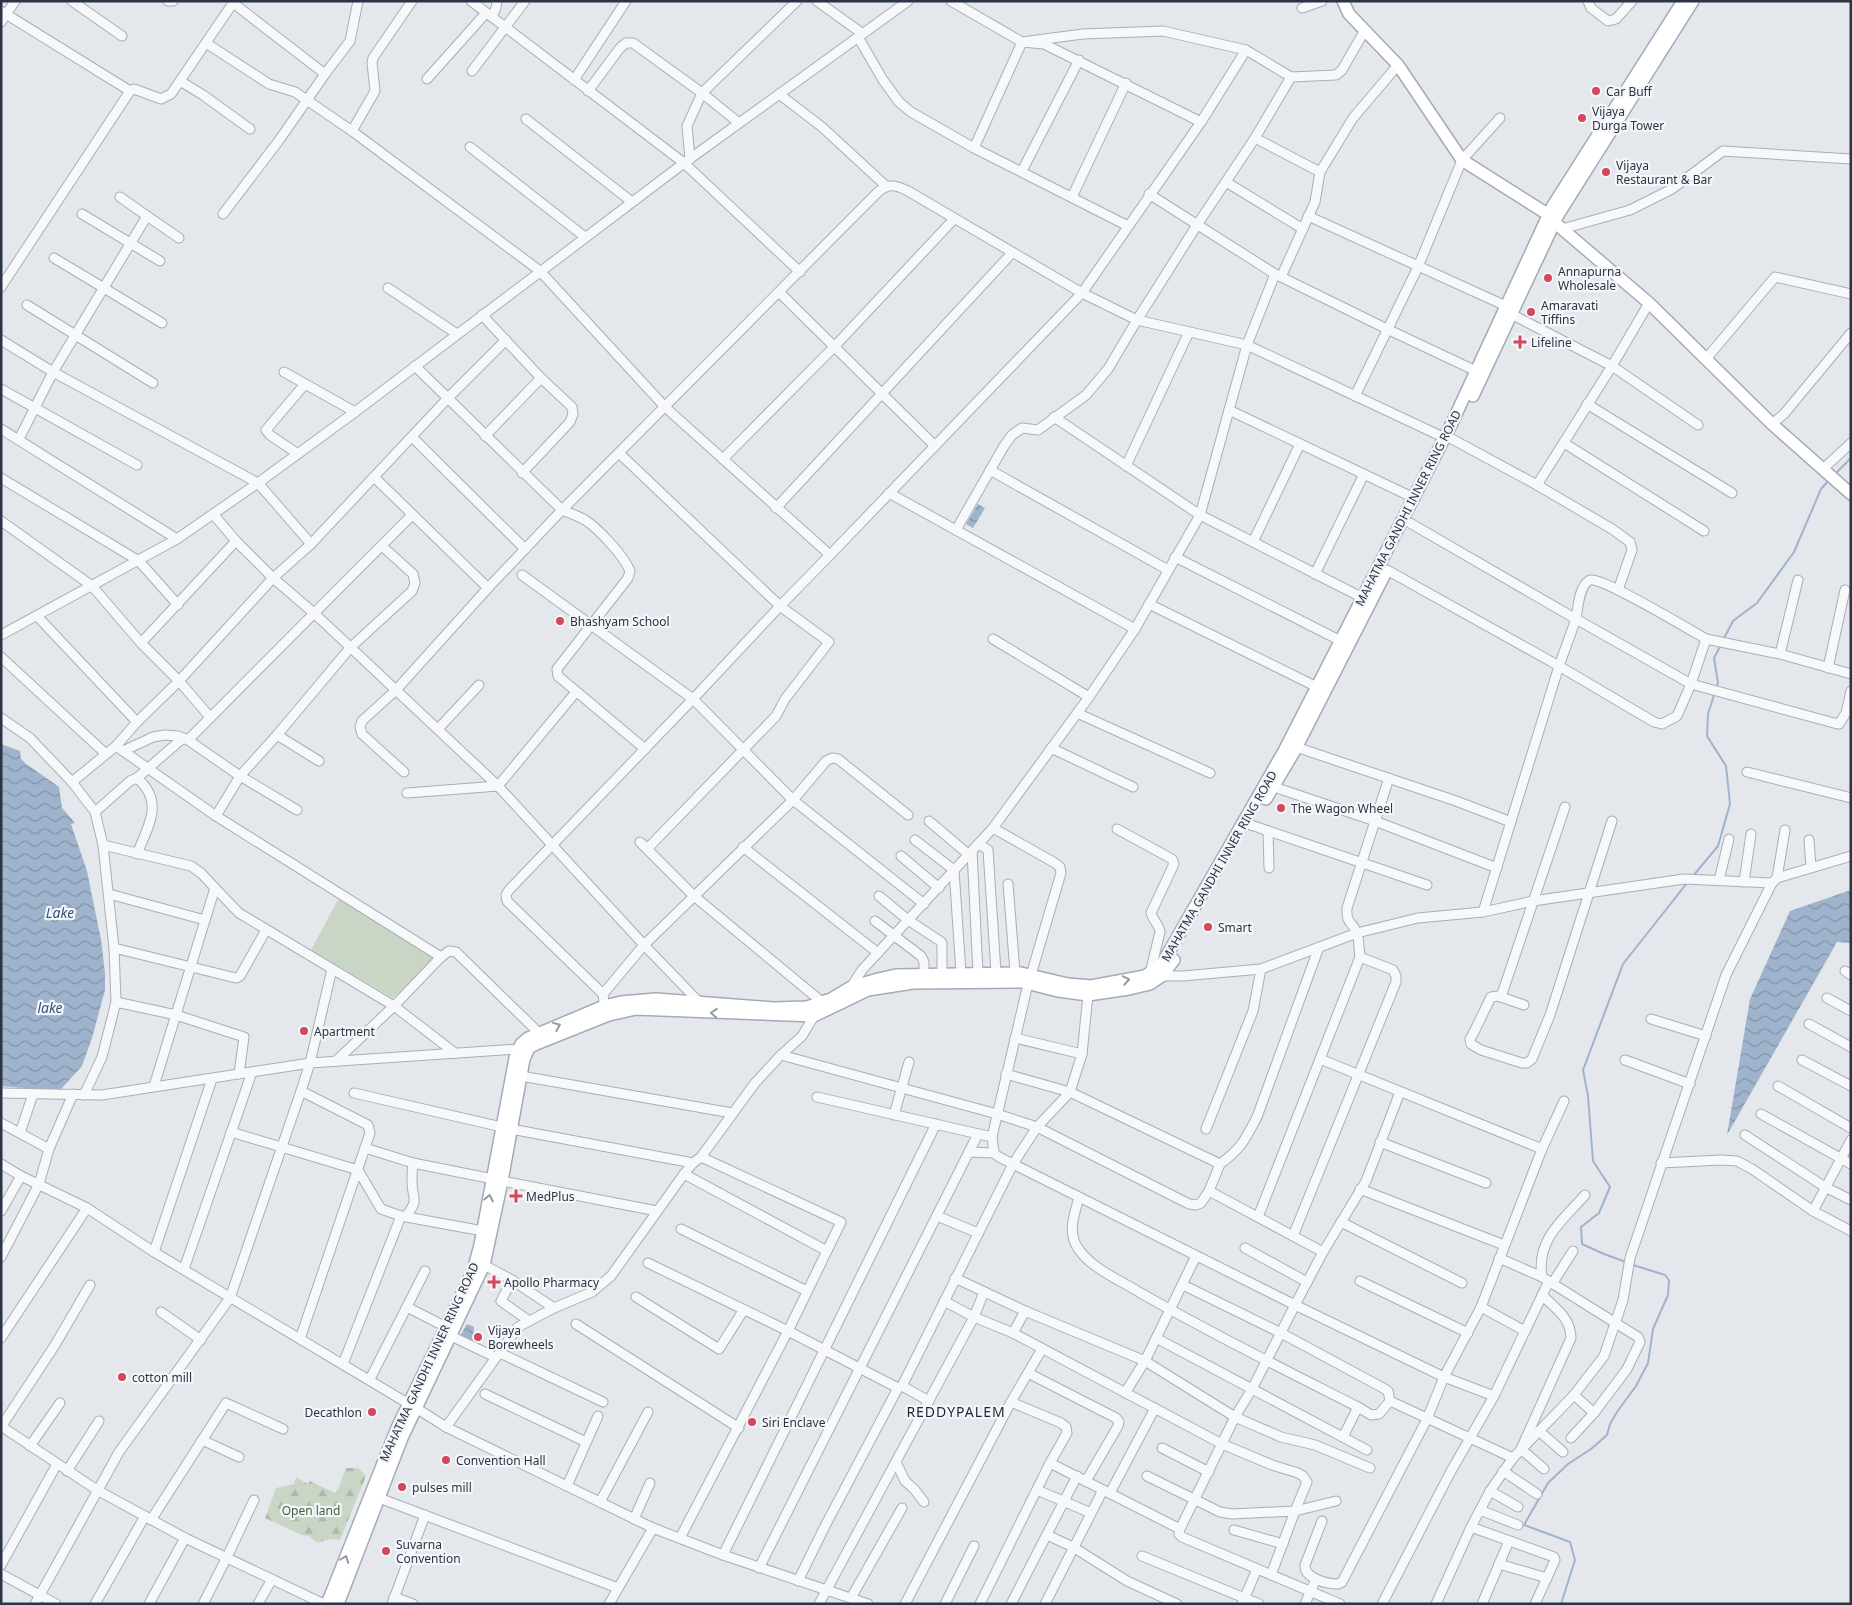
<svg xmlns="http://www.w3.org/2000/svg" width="1852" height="1605" font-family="'Noto Sans',sans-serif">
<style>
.grass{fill:#c9d6c5}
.forest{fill:url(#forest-firs)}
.water{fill:url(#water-waves)}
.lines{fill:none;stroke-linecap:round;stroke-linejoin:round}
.stream{stroke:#9fb4cc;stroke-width:2}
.minor-casing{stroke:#a9aeb7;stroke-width:11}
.major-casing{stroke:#a3abb8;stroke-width:14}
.minor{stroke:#f7f8fa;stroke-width:9}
.major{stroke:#fff;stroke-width:11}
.oneway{stroke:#959aa2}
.poi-dot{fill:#d1495b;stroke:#f4f6f9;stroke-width:2}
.labels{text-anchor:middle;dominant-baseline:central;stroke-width:4.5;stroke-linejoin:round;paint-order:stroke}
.poi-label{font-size:12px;fill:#2b3445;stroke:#f4f6f9;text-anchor:start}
.street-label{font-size:12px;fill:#2b3445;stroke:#f4f6f9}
.park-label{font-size:12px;fill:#3f6138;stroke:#f4f6f9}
.water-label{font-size:14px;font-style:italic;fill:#34527a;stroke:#f4f6f9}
.neighbourhood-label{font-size:14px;letter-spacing:1px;fill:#1d2536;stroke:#f4f6f9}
</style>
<defs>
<pattern id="forest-firs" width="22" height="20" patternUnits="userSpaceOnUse" patternTransform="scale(1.25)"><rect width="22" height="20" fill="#c9d6c5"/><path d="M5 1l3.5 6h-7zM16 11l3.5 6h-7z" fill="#adb8ab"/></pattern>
<pattern id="water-waves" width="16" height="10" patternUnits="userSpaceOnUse" patternTransform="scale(1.25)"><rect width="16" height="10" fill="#9fb4cc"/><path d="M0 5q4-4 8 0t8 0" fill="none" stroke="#8293a7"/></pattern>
</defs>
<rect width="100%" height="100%" fill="#e4e7ec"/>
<!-- grass -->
<path class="grass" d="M339,898L435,959L393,998L311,950Z"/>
<!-- forest -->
<path class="forest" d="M346,1468H358L366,1476L340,1540L329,1539L317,1543L309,1536L302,1535L265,1518L276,1488L294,1484L296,1477L308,1484L310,1481L335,1493L338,1489Z"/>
<!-- water -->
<g class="water">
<path d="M978,504L985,508L973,528L966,524Z"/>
<path d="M1,744L20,751L21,759L25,763L59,787L62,808L75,823L71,824L87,871L101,940L105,973V990L92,1038L82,1066L62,1088L57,1091L1,1086Z"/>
<path d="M1851,890V943L1837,942L1727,1135L1750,999L1790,911Z"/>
<path d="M467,1324L474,1327L473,1346L460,1336Z"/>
</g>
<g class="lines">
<!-- stream -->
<g class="stream">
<path d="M1834,475L1851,458"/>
<path d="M1723,640L1733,621L1757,603L1794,552L1821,489L1829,480"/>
<path d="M1716,688L1718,683L1714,658L1721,645"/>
<path d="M1693,876L1718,846L1730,804L1726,766L1707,736L1708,714L1715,692"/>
<path d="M1626,1262L1604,1254L1582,1244L1581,1227L1599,1213L1610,1187L1593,1161L1588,1096L1583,1070L1623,964L1687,883"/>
<path d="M1561,1604L1575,1560L1570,1542L1524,1525L1548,1483L1568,1464L1591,1449L1607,1435L1610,1424L1617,1412L1636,1386L1648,1363L1653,1329L1668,1295L1669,1280L1665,1275L1633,1265"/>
</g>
<!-- minor casing -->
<g class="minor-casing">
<g id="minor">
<path d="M72,1L122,36"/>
<path d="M168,1H173"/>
<path d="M471,1L684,163L800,272"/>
<path d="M817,1L863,34"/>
<path d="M951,1L1022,42L1083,34L1163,31L1246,50L1291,77L1336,75L1342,70L1365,30"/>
<path d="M1588,1L1591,8L1608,21L1616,19L1632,1"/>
<path d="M1302,8L1322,1"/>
<path d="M1,11L130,91"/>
<path d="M492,17L496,8L497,1"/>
<path d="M1,22L15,1"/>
<path d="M858,37L883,80L899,102L911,112L974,148L1128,226"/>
<path d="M206,43L269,84L295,92L352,131L540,271L665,407L830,555"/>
<path d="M472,71L525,1"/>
<path d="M325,74L350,41L358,1"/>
<path d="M427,79L486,13"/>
<path d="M574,80L626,1"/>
<path d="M180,81L203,95L250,129"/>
<path d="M588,91L620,48L626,43H633L702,93L739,123"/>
<path d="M779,94L822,127L886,186"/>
<path d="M526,119L632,202"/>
<path d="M352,131L375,91L372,63L373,58L412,1"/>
<path d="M1255,138L1320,172"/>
<path d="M470,147L585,237"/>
<path d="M974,148L1022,42L1044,44L1201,122"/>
<path d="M690,159L687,126L702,93L797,1"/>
<path d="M1022,171L1079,60"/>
<path d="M1226,182L1303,229"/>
<path d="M1149,194L1275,274"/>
<path d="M1072,197L1126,83"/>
<path d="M82,214L160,261"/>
<path d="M147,216L179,238"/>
<path d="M1308,216L1506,306"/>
<path d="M1562,229L1630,210L1672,189L1723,151L1851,159"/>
<path d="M54,258L162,323"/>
<path d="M1281,277L1315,202L1320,172L1353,118L1398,65"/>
<path d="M1,287L130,91L134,89L161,99L171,94L233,3L325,74L280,139L223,214"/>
<path d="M388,288L457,334"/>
<path d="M780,293L935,446"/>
<path d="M27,305L153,383"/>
<path d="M1511,314L1612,366L1698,425"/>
<path d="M482,315L541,378L572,407L573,414L570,422L522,473"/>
<path d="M1,340L53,372L258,483L311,544"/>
<path d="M1706,359L1775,277L1851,294"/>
<path d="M284,372L355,412"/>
<path d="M1,389L137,465"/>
<path d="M1355,396L1418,267L1462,160L1500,118"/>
<path d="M1587,404L1732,493"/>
<path d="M1229,410L1414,498"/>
<path d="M1054,417L1200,515L1363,598"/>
<path d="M1772,424L1784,414L1851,333"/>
<path d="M1,429L177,539"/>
<path d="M485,436L541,378"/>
<path d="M412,437L525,549"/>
<path d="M19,439L53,372L147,216L120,197"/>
<path d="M1452,439L1537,485L1612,366L1649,303"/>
<path d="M1564,443L1704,531"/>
<path d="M619,453L780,606L829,642L785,699L776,716L647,849"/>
<path d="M298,454L270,435L266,430L305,384"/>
<path d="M723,459L834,347L954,219"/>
<path d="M1126,466L1189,332"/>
<path d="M1824,468L1851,443"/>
<path d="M990,470L1168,570"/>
<path d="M374,477L488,588"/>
<path d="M1,478L139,561L178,605"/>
<path d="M1537,485L1612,529L1630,542L1632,550L1618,590"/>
<path d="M889,493L1135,629"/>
<path d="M776,508L1012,253"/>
<path d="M213,514L236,541L273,578L315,614L498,786L644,945L699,1002"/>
<path d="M1,521L92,586L141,643L179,681L137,722"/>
<path d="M1410,523L1576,619L1559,666L1483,912"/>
<path d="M956,530L1004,446L1012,435L1022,428L1038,430L1086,395L1108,369L1137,320L1197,225L1255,138L1291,77"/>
<path d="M1253,542L1300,444"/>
<path d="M1175,557L1341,641"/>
<path d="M1387,570L1559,666L1654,722L1662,724L1677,716L1691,684L1834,723L1839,724L1846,713L1851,691"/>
<path d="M1315,574L1364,474"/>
<path d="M522,575L693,699L793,800L924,904"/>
<path d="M1149,604L1317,687"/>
<path d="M37,616L137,722L116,746L216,816L441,957L394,1006L336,1061"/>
<path d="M1,635L177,539L258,483L355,412L684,163L908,1"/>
<path d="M993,639L1089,697"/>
<path d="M1706,639C1692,631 1598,575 1590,580C1579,585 1578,608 1576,619L1691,684L1706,639L1780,654L1851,674"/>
<path d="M141,643L236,541"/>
<path d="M1780,654L1798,580"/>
<path d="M1,657L106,754"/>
<path d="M1828,668L1845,590"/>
<path d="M1077,713L1210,773"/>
<path d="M210,717L179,681L273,578L311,544L447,399L506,340"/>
<path d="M1,718L30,738L72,782L95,812L103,845L114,948L116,1002L102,1057L84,1095"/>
<path d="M438,729L479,685"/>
<path d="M277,735L319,761"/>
<path d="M188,740L412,515"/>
<path d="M1296,747L1456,801L1511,822"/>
<path d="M1051,748L1133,787"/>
<path d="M645,749L558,676L557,669L628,578L630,571C624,556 598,528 585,520C578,516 570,513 562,510L878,192C889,183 896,185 908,191L1082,293L1137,320L1247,345L1445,438"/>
<path d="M123,751L153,737L165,735L178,736L188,740L240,776L297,810"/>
<path d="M404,772L362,734L360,727L362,721L396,690L488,588L562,510L415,366"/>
<path d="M1747,772L1851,798"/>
<path d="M137,778L183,738"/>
<path d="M72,782L116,746"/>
<path d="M1274,787L1375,821L1497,868"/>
<path d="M407,793L498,786L576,692"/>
<path d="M95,812L130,781L137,778C165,802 148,826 137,854"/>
<path d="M216,816L240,776L277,735L350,648L412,591L415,583L413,574L382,546"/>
<path d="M929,821L968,854"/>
<path d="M1251,825L1427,885"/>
<path d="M993,828L1055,863L1060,867L1061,873L1031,975"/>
<path d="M1117,829L1172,859L1174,864L1151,913C1153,921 1159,924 1160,932L1150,973"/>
<path d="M1268,831L1269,868"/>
<path d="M915,840L954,870L961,973"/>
<path d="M1809,840L1811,867"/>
<path d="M640,842L694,896L822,1002"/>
<path d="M979,844L988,850L996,972"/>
<path d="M103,845L191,866L201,873L215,888L154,1086"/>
<path d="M743,847L878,953"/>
<path d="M972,851L978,973"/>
<path d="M901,856L939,888"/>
<path d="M1777,878L1785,830"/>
<path d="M1719,880L1729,839"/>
<path d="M1744,882L1751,834"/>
<path d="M1008,884L1015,972"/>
<path d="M215,888L239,913L394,1006L455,1053"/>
<path d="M109,894L205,920"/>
<path d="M879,896L908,920L940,941L942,943V974"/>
<path d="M875,921L921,956L924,962V974"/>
<path d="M114,948L236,978L240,976L266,930"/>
<path d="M441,957L449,951L456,952L539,1033"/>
<path d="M1845,971L1851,975"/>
<path d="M1158,974L1162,976H1183L1261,969L1357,933L1418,918L1483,912L1533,901L1684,879L1772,883L1777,878L1851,856"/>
<path d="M851,987L862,970L993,828L1089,697L1135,629L1200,515L1247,345L1275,274L1387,329L1476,371"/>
<path d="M603,994L507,901L506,895L509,890L693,699L780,606L830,555L1082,293L1201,122L1246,50"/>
<path d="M1501,997L1565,807"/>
<path d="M1827,998L1851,1011"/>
<path d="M116,1002L176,1015L244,1037L239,1074"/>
<path d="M1524,1005L1498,996L1491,997L1473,1034L1470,1039L1471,1044L1481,1050L1522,1063H1527L1532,1059L1550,1015L1612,821"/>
<path d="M605,1012L603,994L644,945L793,800L826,761L832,758L838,759L908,815"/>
<path d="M1651,1019L1706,1036"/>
<path d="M1809,1024L1851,1047"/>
<path d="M1015,1038L1082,1054"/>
<path d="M781,1055L997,1114L1037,1127L1189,1204L1196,1205L1201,1203L1209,1191L1220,1164L1070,1092L1006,1074"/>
<path d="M1320,1059L1542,1149"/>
<path d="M1625,1060L1690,1084"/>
<path d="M1802,1060L1851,1086"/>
<path d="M521,1076L732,1113"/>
<path d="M1778,1086L1851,1128"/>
<path d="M1,1093L102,1095L310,1063L519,1049"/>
<path d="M354,1093L511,1129L693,1163"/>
<path d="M817,1097L992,1137L1028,984"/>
<path d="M1761,1114L1851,1164"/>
<path d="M894,1115L909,1062"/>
<path d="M1,1123L49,1149"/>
<path d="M1206,1129L1253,1011L1261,969"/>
<path d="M231,1132L358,1170L381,1209L401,1216L483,1231"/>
<path d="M20,1133L33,1094"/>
<path d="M1745,1135L1825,1187L1851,1200"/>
<path d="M992,1137L994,1153L999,1157L1295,1305L1444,1377L1494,1396"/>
<path d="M1380,1142L1486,1183"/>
<path d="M365,1148L413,1163L493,1179"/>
<path d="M969,1152L994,1153"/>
<path d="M1661,1163L1721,1160L1737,1161L1752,1169L1813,1211L1851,1231"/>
<path d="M1,1164L21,1176L87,1208L154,1252L409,1404"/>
<path d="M1220,1164C1241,1149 1245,1140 1257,1117L1319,947"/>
<path d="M684,1174L827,1251"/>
<path d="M502,1181L657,1211"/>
<path d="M1360,1189L1504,1245"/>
<path d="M1209,1191L1323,1252"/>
<path d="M1585,1195C1562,1221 1536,1240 1542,1277L1638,1337L1640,1342L1627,1369L1594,1413"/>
<path d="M1079,1197C1075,1213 1068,1229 1076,1245C1088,1267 1118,1279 1139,1292C1210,1333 1285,1370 1358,1407L1371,1415L1379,1414L1390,1401L1388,1391L1385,1389L1281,1333L1183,1285"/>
<path d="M1,1211L21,1176"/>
<path d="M1813,1211L1851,1140"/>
<path d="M406,1216C419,1199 413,1202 412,1183C412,1177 412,1170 413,1163"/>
<path d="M937,1216L978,1233"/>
<path d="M1258,1217L1360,957C1359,950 1359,939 1357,933C1352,921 1346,924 1347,908L1389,778"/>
<path d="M1341,1222L1462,1283"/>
<path d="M681,1229L807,1291"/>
<path d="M1293,1236L1396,982V976L1393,970L1360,957"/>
<path d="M1245,1248L1307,1282"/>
<path d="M154,1252L212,1079"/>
<path d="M1,1257L39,1184L49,1149L73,1094"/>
<path d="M1499,1258L1542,1277"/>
<path d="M648,1263L788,1331L898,1388"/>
<path d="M484,1265L512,1280L554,1308"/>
<path d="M184,1269L252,1072"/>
<path d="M955,1278L1025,1311L1145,1361L1235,1417L1281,1437L1315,1445L1370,1468"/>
<path d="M512,1280L501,1301L529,1321"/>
<path d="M1360,1281L1468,1333"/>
<path d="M1552,1284L1573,1251"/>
<path d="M1542,1295C1555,1308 1571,1318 1571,1338L1521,1449L1544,1469"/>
<path d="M636,1297L719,1349L743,1311"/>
<path d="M944,1301L974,1317L1013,1333L1222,1444L1272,1465L1298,1473L1303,1476L1307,1482L1295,1511L1232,1514L1220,1512L1147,1476"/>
<path d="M407,1307L446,1327"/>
<path d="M1481,1307L1525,1331L1549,1281"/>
<path d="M161,1312L201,1340"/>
<path d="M576,1324L739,1428"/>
<path d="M1013,1333L1025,1311"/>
<path d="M451,1336L495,1357"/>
<path d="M1,1338L87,1208"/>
<path d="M1156,1338L1367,1450"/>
<path d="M300,1339L370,1133L368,1125L301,1091"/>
<path d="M500,1353L603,1402"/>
<path d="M343,1364L401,1216"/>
<path d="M1028,1373L1116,1418L1119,1422L1118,1426L1086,1481"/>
<path d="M370,1379L425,1271"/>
<path d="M902,1386L929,1401"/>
<path d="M1125,1393L1145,1361L1196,1256"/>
<path d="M485,1394L586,1442"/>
<path d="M1390,1401L1513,1458L1574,1395L1604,1356L1623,1300L1630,1258L1726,975L1772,883"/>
<path d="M1011,1402L1061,1423L1066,1427L1067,1433L1050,1463"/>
<path d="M416,1408L446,1427L653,1528L723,1555L868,1604"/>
<path d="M1,1426L97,1490L185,1538L324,1604"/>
<path d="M1,1427L55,1345L90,1285"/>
<path d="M446,1427L518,1327L554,1308L592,1292L611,1276L684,1174L693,1163L701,1157L755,1083L781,1055L802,1036L814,1016"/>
<path d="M1539,1431L1563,1452"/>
<path d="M1343,1437L1358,1407"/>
<path d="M1571,1438L1594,1413L1574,1395"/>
<path d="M202,1440L239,1457"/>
<path d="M30,1446L60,1403"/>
<path d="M1162,1448L1209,1472"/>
<path d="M896,1462L905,1481L914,1489L924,1502"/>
<path d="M67,1471L99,1421"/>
<path d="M1503,1471L1537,1494"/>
<path d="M567,1486L598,1416"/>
<path d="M1037,1490L1091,1513"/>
<path d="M1490,1491L1518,1507"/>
<path d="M1110,1493L1155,1408"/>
<path d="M379,1498L618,1588"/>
<path d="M600,1502L648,1412"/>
<path d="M1480,1510L1518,1525"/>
<path d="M634,1519L650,1483"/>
<path d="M151,1520L226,1403L283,1429"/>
<path d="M1322,1521L1305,1565C1304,1578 1326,1584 1338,1584L1342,1582L1427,1419L1444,1377L1481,1307L1542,1149L1564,1101"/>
<path d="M1471,1527L1490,1491L1513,1458"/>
<path d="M1234,1530L1283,1544"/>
<path d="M1047,1535L1073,1547L1127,1581L1177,1604"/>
<path d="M680,1538L788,1331L841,1222L701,1157"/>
<path d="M723,1555L936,1124"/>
<path d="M1142,1556L1259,1604"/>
<path d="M1499,1564L1547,1578"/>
<path d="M1,1565L57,1464"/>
<path d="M759,1568L978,1134"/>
<path d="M1,1574L56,1604"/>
<path d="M1271,1575L1295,1511L1336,1501"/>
<path d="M798,1581L825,1526L898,1388L902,1386L1013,1164L1037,1127L1070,1092L1082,1054L1088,995"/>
<path d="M394,1597L413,1604"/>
<path d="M851,1598L902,1508"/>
<path d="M35,1604L119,1452L230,1298L301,1091L310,1063L332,969"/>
<path d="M95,1604L145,1516"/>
<path d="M149,1604L185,1538"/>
<path d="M203,1604L227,1557L254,1500"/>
<path d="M258,1604L272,1579"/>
<path d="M392,1604L425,1515"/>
<path d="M609,1604L653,1528"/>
<path d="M819,1604L974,1317L984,1292"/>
<path d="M905,1604L1011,1402L1042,1349"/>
<path d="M945,1604L974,1546"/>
<path d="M980,1604L1050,1463L1180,1529"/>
<path d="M1011,1604L1077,1476"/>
<path d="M1045,1604L1103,1490"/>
<path d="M1242,1604L1257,1569"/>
<path d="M1305,1604L1316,1579"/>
<path d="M1340,1604L1182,1537L1179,1534L1180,1529L1235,1417L1252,1389L1295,1305L1323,1252L1366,1181L1400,1092"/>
<path d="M1382,1604L1450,1473L1494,1396L1525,1331"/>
<path d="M1436,1604L1471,1527L1554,1557L1555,1560L1535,1604"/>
<path d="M1482,1604L1509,1541"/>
</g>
</g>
<!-- major casing -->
<g class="major-casing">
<g id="major">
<path d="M1343,1L1349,14L1398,65L1462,160L1549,215L1554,222L1649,303L1772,424L1851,494"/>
<path d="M1473,396L1558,215L1693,1"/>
<path d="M1266,799L1294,752L1386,572"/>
<path d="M327,1604L397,1428L473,1271L480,1245L515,1058L521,1044L528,1038L604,1006L621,1002L656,999L774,1008L807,1007L831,999L851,987L878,979L896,975L1021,973L1068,984L1091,986L1145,976L1162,964L1284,751L1452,423L1552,207L1683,1"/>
<path d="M338,1604L402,1438L484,1265L502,1181L524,1059L529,1048L534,1045L609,1015L636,1009L814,1016L868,990L913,983L1022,982L1058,991L1088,995L1129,989L1150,984L1162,976L1174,960"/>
</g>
</g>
<!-- minor -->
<use href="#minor" class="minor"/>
<!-- major -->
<use href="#major" class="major"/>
</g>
<!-- one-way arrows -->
<defs><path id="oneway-chevron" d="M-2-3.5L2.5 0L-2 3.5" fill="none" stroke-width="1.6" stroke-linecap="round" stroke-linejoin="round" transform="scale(1.25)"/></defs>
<g class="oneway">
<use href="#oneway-chevron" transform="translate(1126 980) rotate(-10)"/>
<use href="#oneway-chevron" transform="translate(714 1013) rotate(-176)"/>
<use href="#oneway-chevron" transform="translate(557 1026) rotate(-22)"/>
<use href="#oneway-chevron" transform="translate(489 1198) rotate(-79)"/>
<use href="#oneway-chevron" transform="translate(345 1559) rotate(-69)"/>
</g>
<!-- markers -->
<g class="poi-dot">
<circle cx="1596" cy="91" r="5"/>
<circle cx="1582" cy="118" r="5"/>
<circle cx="1606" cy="172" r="5"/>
<circle cx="1548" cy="278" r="5"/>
<circle cx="1531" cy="312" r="5"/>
<path d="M1517.5 334.5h5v5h5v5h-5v5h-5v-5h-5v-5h5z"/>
<circle cx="560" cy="621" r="5"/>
<circle cx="1281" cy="808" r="5"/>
<circle cx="1208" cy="927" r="5"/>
<circle cx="304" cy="1031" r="5"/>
<path d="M513.5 1188.5h5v5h5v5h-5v5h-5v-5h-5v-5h5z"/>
<path d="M491.5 1274.5h5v5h5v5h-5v5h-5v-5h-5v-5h5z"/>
<circle cx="478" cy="1337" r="5"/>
<circle cx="122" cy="1377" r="5"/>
<circle cx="372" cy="1412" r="5"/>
<circle cx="752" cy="1422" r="5"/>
<circle cx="446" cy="1460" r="5"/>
<circle cx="402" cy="1487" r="5"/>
<circle cx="386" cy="1551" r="5"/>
</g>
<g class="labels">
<!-- poi labels -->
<g class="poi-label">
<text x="1606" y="91">Car Buff</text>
<text x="1592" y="111">Vijaya<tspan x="1592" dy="14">Durga Tower</tspan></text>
<text x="1616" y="165">Vijaya<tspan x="1616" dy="14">Restaurant &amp; Bar</tspan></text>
<text x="1558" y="271">Annapurna<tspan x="1558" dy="14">Wholesale</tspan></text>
<text x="1541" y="305">Amaravati<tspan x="1541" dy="14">Tiffins</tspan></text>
<text x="1531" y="342">Lifeline</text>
<text x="570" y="621">Bhashyam School</text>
<text x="1291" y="808">The Wagon Wheel</text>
<text x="1218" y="927">Smart</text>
<text x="314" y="1031">Apartment</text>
<text x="526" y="1196">MedPlus</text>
<text x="504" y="1282">Apollo Pharmacy</text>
<text x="488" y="1330">Vijaya<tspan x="488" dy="14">Borewheels</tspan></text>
<text x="132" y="1377">cotton mill</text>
<text x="362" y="1412" text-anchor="end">Decathlon</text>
<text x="762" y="1422">Siri Enclave</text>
<text x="456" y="1460">Convention Hall</text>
<text x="412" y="1487">pulses mill</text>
<text x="396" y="1544">Suvarna<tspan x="396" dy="14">Convention</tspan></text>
</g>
<!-- street labels -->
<g class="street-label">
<text transform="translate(1408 508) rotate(-63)">MAHATMA GANDHI INNER RING ROAD</text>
<text transform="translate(1219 866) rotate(-60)">MAHATMA GANDHI INNER RING ROAD</text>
<text transform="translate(429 1362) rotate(-65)">MAHATMA GANDHI INNER RING ROAD</text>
</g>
<!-- park labels -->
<g class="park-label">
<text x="311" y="1510">Open land</text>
</g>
<!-- water labels -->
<g class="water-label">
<text x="60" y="912">Lake</text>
<text x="50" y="1007">lake</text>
</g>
<!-- neighbourhood labels -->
<g class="neighbourhood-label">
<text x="956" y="1411">REDDYPALEM</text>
</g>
</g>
<!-- border -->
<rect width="1852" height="1605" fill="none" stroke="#2b3445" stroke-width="5"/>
</svg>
